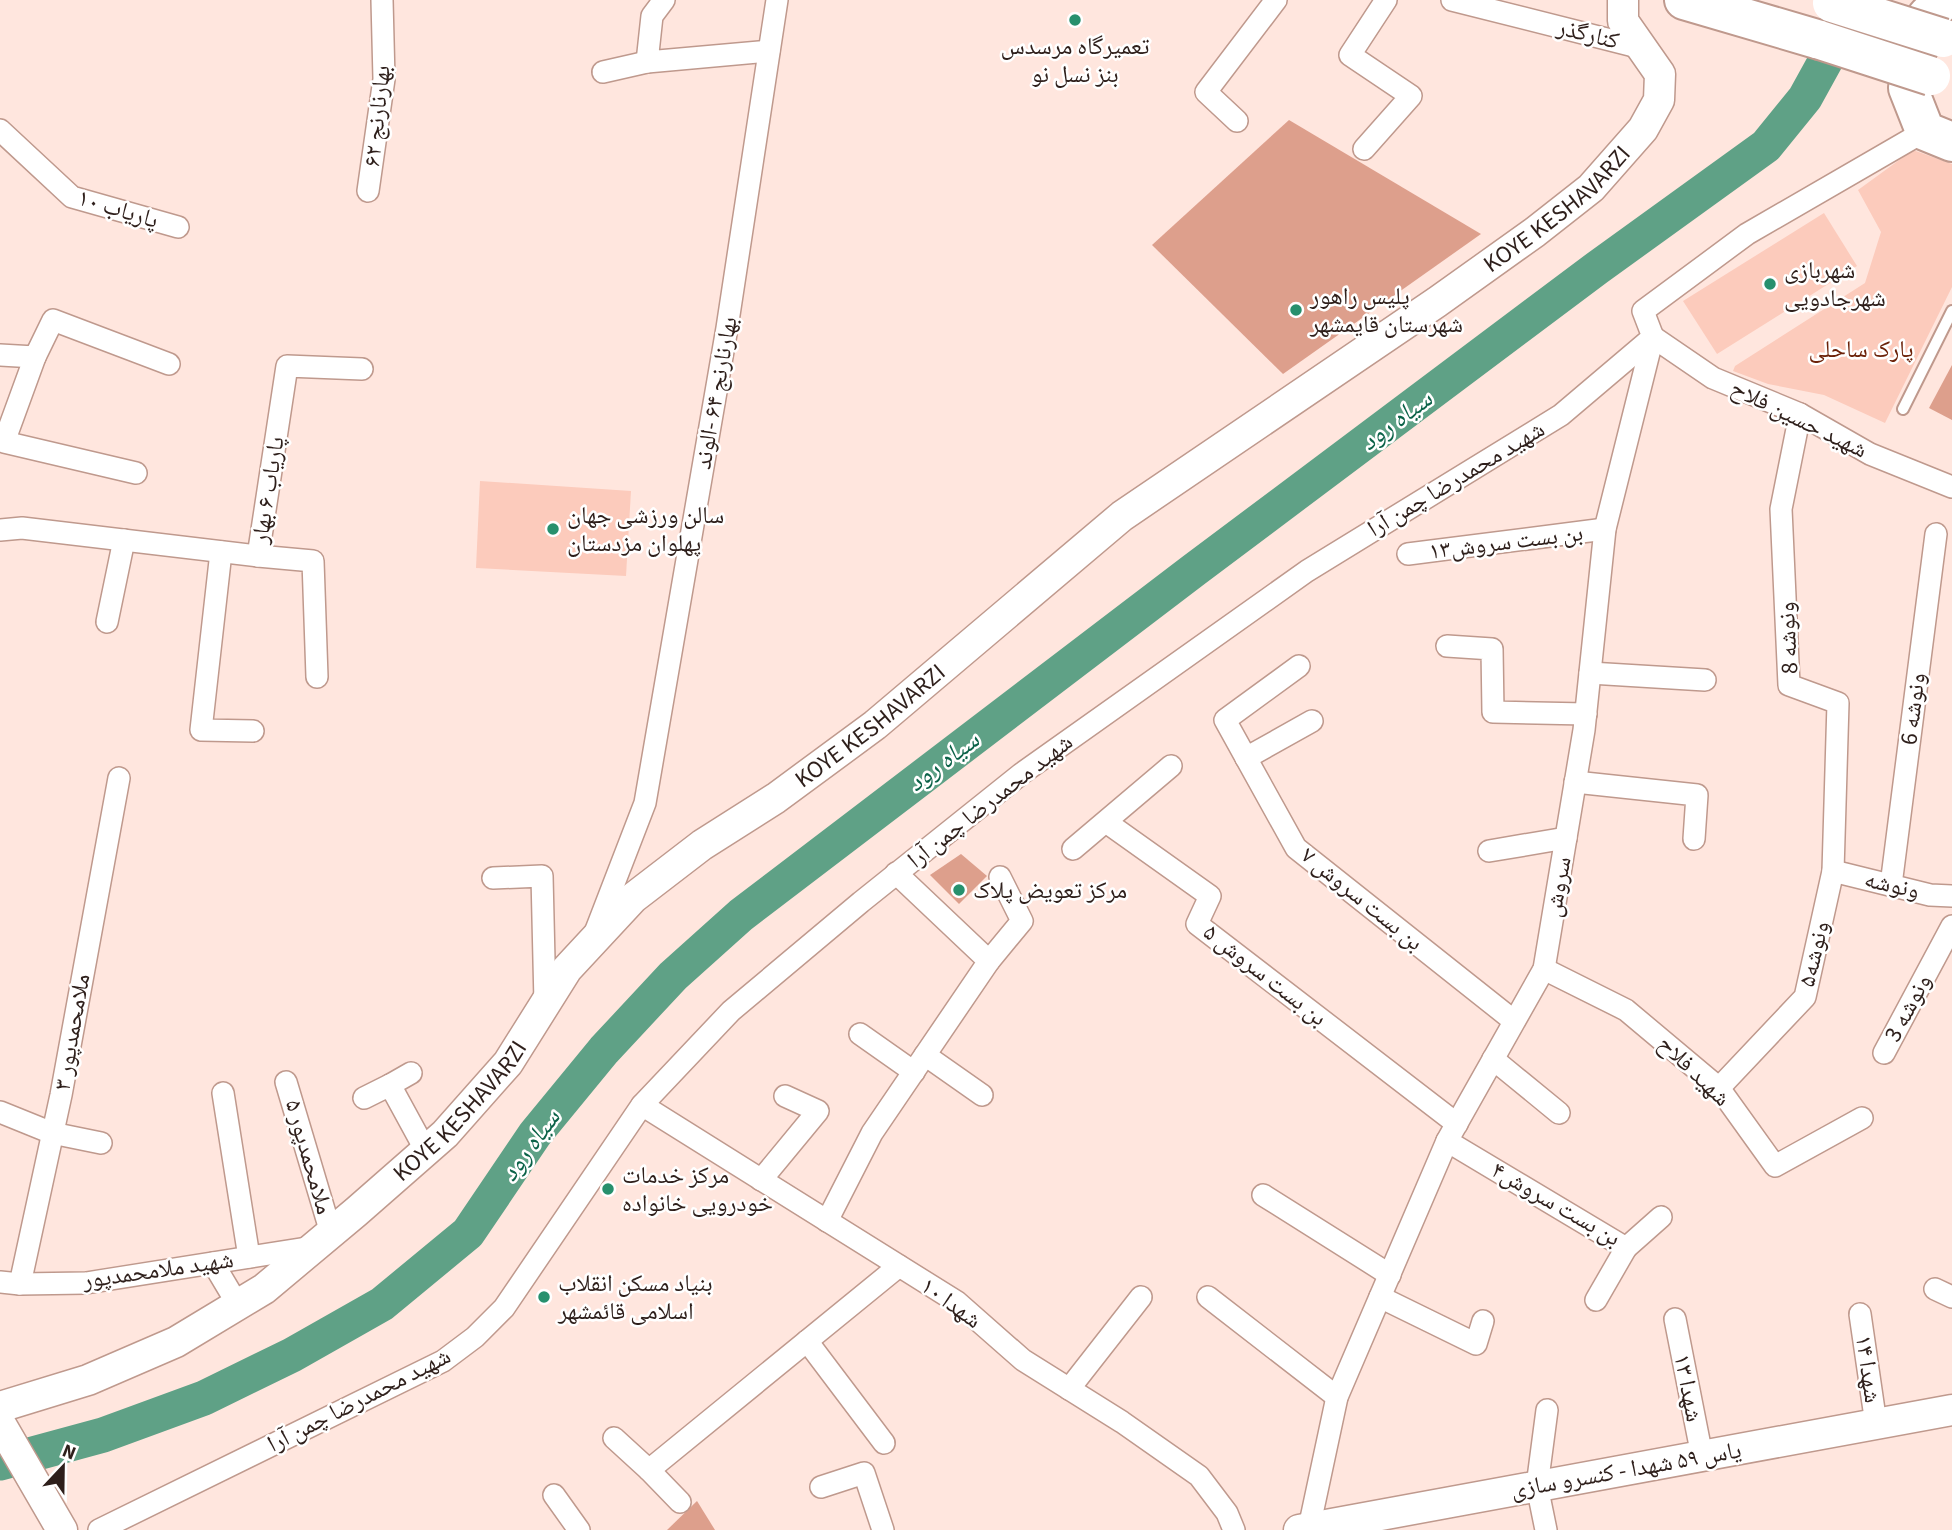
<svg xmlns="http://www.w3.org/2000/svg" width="1952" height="1530" font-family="'Source Sans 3','Noto Naskh Arabic',sans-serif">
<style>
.green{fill:#fccbbc}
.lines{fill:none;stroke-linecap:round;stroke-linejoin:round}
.river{stroke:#5fa186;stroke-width:35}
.building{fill:#dd9f8c}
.lane-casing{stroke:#bf998d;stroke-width:14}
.street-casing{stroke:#bf998d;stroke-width:24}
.secondary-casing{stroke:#bf998d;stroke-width:33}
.highway-casing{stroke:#bf998d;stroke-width:42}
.lane{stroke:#fff;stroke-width:10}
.street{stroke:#fff;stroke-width:21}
.secondary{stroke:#fff;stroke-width:30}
.highway{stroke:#fff;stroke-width:38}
.highway-bridge-casing{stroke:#bf998d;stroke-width:42;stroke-linecap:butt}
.highway-bridge{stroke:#fff;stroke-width:38}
.poi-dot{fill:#27906d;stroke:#fff;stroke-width:2.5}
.labels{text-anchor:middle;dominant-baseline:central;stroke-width:5;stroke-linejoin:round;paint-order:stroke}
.street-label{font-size:24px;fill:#2e1f1b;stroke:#fff}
.poi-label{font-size:24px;fill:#2e1f1b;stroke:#fff;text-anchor:start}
.park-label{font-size:24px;fill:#6c2209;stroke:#fff}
.water-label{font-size:26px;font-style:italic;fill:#0b6248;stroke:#fff}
</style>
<rect width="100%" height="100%" fill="#ffe6de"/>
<!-- green -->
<g class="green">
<path d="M1913,150L1952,164V287L1885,423L1824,395L1768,384L1733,371L1735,366L1865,283L1881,232L1858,190Z"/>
<path d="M1824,213L1857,266L1717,354L1683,301Z"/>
<path d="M480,481L631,491L626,576L476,568Z"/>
</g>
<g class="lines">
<!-- river -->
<path class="river" d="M0,1463L103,1435L204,1398L292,1355L382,1304L468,1233L535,1134L604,1050L673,976L741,915L1194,570L1597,268L1766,146L1805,98L1848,20"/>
</g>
<!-- building -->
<g class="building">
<path d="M1289,120L1481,234L1283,374L1152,245Z"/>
<path d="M1952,365V420L1929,408Z"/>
<path d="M961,854L987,876L959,904L930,875Z"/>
<path d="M697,1501L715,1530H667Z"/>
</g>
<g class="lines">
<!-- lane casing -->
<g class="lane-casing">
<path id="lane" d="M1903,409L1952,311"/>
</g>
<!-- street casing -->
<g class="street-casing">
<g id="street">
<path d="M664,0L652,16L647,62L769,51"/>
<path d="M1452,0L1642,48"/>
<path d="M603,72L647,62"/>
<path d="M1237,121L1206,92L1276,0"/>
<path d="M0,130L72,197L178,227"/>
<path d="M1364,149L1411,96L1350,55L1386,0"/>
<path d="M368,191L384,79L382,0"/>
<path d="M0,355L35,357L53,320L169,364"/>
<path d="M35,357L4,442L136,473"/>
<path d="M0,530L22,528L258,556L287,366L362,369"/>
<path d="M221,552L201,730L253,731"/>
<path d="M1408,554L1605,529"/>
<path d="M258,556L313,561L317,677"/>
<path d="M107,622L124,540"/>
<path d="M1447,646L1492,649L1493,712L1586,714"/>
<path d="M1299,666L1225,720L1296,848L1514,1021"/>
<path d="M1590,673L1705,680"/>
<path d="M1246,758L1312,721"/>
<path d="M1575,782L1697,795L1694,839"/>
<path d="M1106,822L1210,896L1197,924L1457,1124"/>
<path d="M1073,849L1171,766"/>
<path d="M1489,851L1566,838"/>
<path d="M1833,871L1930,895L1952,896"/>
<path d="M493,878L542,876L545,1003"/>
<path d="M1891,885L1936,534"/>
<path d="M596,930L645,803L727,328L777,0"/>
<path d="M989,961L1022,921L1000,877"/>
<path d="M1544,969L1626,1010L1719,1088L1775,1166L1862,1118"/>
<path d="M860,1034L914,1072"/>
<path d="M1884,1053L1952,926"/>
<path d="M925,1055L982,1095"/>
<path d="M1493,1059L1559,1113"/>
<path d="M286,1082L331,1233"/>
<path d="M390,1085L411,1073"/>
<path d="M1719,1088L1805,997L1833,871L1838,703L1789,685L1781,509L1800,414"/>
<path d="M223,1093L249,1257"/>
<path d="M364,1098L390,1085L426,1151"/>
<path d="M642,1105L957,1302L1023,1360L1122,1422L1199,1476L1227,1513L1234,1530"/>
<path d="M0,1112L52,1133L101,1143"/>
<path d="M1447,1141L1626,1248L1661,1217"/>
<path d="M761,1180L818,1111L785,1096"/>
<path d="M1263,1195L1390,1275"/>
<path d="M827,1221L872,1133L989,961L896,873"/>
<path d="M213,1263L238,1305"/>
<path d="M0,1282L20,1284L86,1283L313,1247"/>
<path d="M20,1284L61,1095L119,778"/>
<path d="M1935,1289L1952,1297"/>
<path d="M1208,1297L1337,1397"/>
<path d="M1380,1297L1476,1344L1483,1321"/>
<path d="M1596,1300L1626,1248"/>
<path d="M1860,1314L1876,1424"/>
<path d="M1675,1319L1702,1456"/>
<path d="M807,1341L884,1443"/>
<path d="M1069,1389L1141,1297"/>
<path d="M614,1438L649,1470L899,1266"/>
<path d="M649,1470L680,1502"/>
<path d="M821,1487L864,1473L883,1530"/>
<path d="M554,1495L579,1530"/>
<path d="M1309,1528L1337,1397L1447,1141L1544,969L1584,730L1605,529L1653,337L1713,378L1800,414L1870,454L1952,487"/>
<path d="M99,1530L443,1361L475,1337L504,1308L642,1105L731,1011L861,902L1021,774L1307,571L1561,415L1653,337L1643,311L1747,234L1925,131"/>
<path d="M1546,1530L1537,1486L1547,1410"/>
</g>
</g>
<!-- secondary casing -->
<g class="secondary-casing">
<g id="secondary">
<path id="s1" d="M0,1407L88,1380L176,1342L264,1289L356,1212L445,1134L508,1063L567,969L633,898L702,845L776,798L875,725L1122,516L1437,302L1535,232L1591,188L1643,129L1659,100L1660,74L1623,21V0"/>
<path d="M0,1423L62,1530"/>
<path d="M1299,1530L1952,1410"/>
</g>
</g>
<!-- highway casing -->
<g class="highway-casing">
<g id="highway">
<path d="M1684,0L1820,40"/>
<path d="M1944,0L1927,16L1913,49L1908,88L1925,131L1952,142"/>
</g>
</g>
<!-- lane -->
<use href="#lane" class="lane"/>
<!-- street -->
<use href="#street" class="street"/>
<!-- secondary -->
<use href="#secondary" class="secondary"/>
<!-- highway -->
<use href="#highway" class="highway"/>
<!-- highway-bridge casing -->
<g class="highway-bridge-casing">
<g id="highway-bridge">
<path d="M1832,3L1943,38"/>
<path d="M1820,40L1931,76"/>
</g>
</g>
<!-- highway-bridge -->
<use href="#highway-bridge" class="highway-bridge"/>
</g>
<!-- markers -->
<g class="poi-dot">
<circle cx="1075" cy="20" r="7"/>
<circle cx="1770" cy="284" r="7"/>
<circle cx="1296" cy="310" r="7"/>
<circle cx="553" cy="529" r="7"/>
<circle cx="959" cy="890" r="7"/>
<circle cx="608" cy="1189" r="7"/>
<circle cx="544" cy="1297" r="7"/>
</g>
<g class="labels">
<!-- street labels -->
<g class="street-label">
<text transform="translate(1588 34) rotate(14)">کنارگذر</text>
<text transform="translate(377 116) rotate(-84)">بهارنارنج ۶۲</text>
<text stroke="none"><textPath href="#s1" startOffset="1986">KOYE KESHAVARZI</textPath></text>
<text transform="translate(118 209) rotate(17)">پاریاب ۱۰</text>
<text transform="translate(716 393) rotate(-80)">بهارنارنج ۶۴ -الوند</text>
<text transform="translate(1799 419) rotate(26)">شهید حسین فلاح</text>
<text transform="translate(1456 479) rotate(-31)">شهید محمدرضا چمن آرا</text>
<text transform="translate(268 490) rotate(-81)">پاریاب ۶ بهار</text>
<text transform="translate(1506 542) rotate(-7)">بن بست سروش۱۳</text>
<text transform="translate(1788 638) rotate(-93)">ونوشه 8</text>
<text transform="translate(1913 709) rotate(-83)">ونوشه 6</text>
<text stroke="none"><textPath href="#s1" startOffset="1125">KOYE KESHAVARZI</textPath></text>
<text transform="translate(990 801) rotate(-38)">شهید محمدرضا چمن آرا</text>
<text transform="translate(1892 885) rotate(13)">ونوشه</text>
<text transform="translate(1558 887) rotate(-80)">سروش</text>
<text transform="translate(1362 899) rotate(39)">بن بست سروش ۷</text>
<text transform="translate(1814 954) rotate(-77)">ونوشه۵</text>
<text transform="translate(1265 975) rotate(38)">بن بست سروش ۵</text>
<text transform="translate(1908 1008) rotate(-62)">ونوشه 3</text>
<text transform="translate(72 1032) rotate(-80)">ملامحمدپور ۳</text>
<text transform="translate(1694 1071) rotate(44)">شهید فلاح</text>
<text stroke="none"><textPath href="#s1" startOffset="556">KOYE KESHAVARZI</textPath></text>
<text transform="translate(309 1157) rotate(74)">ملامحمدپور ۵</text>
<text transform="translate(1556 1204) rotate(30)">بن بست سروش۴</text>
<text transform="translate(158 1270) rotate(-8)">شهید ملامحمدپور</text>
<text transform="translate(951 1303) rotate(36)">شهدا ۱۰</text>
<text transform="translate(1868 1369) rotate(82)">شهدا ۱۴</text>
<text transform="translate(1688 1388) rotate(79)">شهدا ۱۳</text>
<text transform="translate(359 1400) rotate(-27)">شهید محمدرضا چمن آرا</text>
<text transform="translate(1626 1470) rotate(-10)">یاس ۵۹ شهدا - کنسرو سازی</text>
</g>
<!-- poi labels -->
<g class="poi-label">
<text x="1075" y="46" text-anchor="middle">تعمیرگاه مرسدس<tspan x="1075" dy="28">بنز نسل نو</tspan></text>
<text x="1784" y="270">شهربازی<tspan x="1784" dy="28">شهرجادویی</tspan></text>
<text x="1310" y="296">پلیس راهور<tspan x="1310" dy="28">شهرستان قایمشهر</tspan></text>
<text x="567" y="515">سالن ورزشی جهان<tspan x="567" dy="28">پهلوان مزدستان</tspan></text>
<text x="973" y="890">مرکز تعویض پلاک</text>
<text x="622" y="1175">مرکز خدمات<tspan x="622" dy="28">خودرویی خانواده</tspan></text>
<text x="558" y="1283">بنیاد مسکن انقلاب<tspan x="558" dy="28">اسلامی قائمشهر</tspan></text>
</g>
<!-- park labels -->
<g class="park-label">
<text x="1861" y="349">پارک ساحلی</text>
</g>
<!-- water labels -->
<g class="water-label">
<text transform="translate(1396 420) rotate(-37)">سیاه رود</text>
<text transform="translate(943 761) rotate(-37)">سیاه رود</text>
<text transform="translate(530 1145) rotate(-54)">سیاه رود</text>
</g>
</g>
<!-- north arrow -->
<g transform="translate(63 1467) rotate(22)" stroke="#ffffff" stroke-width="5" paint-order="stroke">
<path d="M0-5L12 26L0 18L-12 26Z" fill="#2e1f1b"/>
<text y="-10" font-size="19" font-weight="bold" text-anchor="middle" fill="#2e1f1b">N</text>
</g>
</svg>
